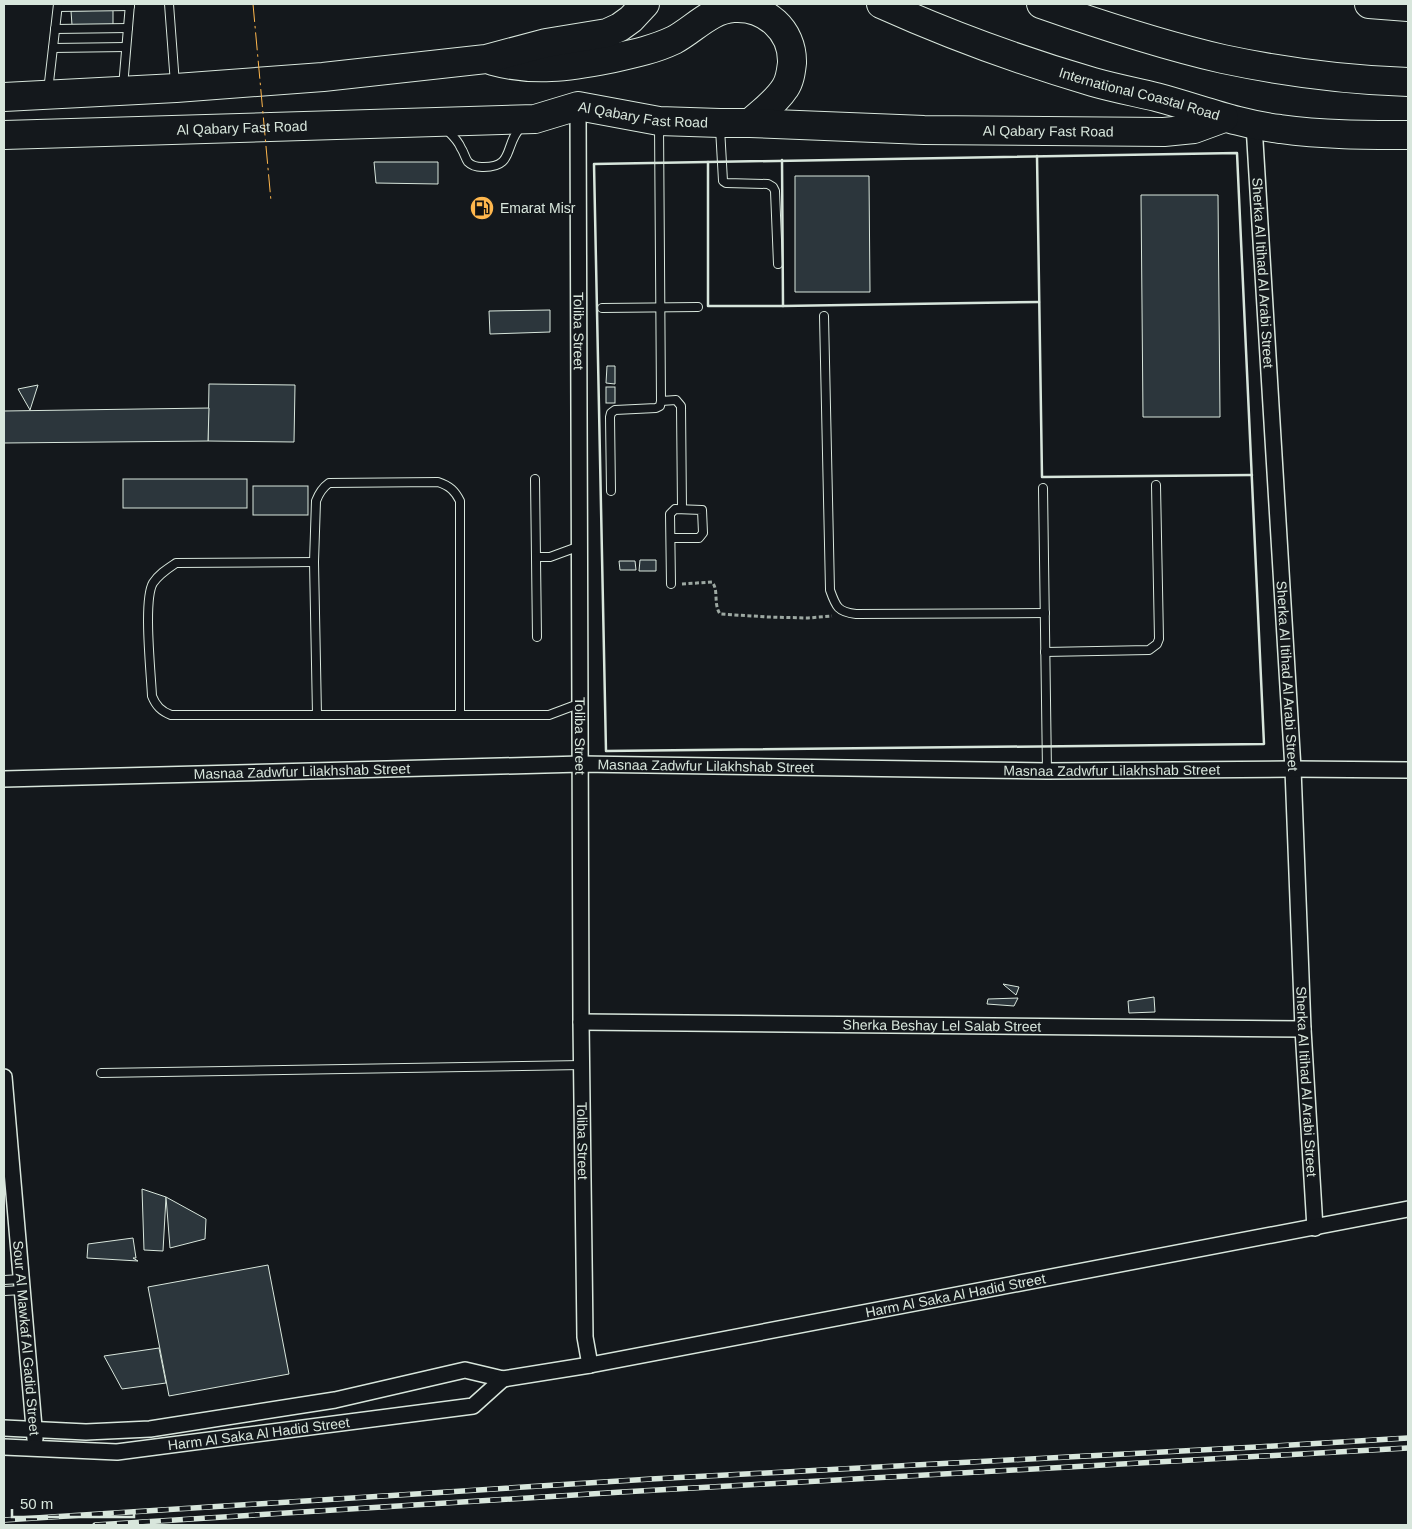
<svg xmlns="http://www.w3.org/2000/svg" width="1412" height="1529" font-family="Arial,sans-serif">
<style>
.building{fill:#2c363c;stroke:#d8e6dc}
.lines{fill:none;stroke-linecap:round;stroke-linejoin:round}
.lane-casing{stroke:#d8e6dc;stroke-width:10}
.street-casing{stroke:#d8e6dc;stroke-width:18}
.highway-casing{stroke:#d8e6dc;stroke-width:30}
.path{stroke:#9da8a2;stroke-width:3;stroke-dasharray:4 2.5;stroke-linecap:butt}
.lane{stroke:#14181c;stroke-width:8}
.street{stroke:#14181c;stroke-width:15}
.highway{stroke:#14181c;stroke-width:28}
.rail-casing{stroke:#d8e6dc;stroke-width:5.5}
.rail{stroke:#14181c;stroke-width:4;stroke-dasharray:11;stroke-linecap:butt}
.wall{stroke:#d8e6dc;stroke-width:2.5}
.power{stroke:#ffb74d;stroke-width:1;stroke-dasharray:18 4 2.5 4;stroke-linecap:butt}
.labels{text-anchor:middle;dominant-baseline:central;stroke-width:4;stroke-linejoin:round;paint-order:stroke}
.street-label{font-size:14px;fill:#d8e6dc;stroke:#14181c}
.poi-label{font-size:14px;fill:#d8e6dc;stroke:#14181c;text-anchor:start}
</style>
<rect width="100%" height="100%" fill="#14181c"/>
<!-- building -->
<g class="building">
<path d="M113,10V25H72L71,11Z"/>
<path d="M374,162H438V184L376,183Z"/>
<path d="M795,176H869L870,292H795Z"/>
<path d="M1141,195H1218L1220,417H1143Z"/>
<path d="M550,310V332L490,334L489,311Z"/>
<path d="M607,366H615V384L606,383Z"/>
<path d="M209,384L295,385L294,442L208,441Z"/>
<path d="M38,385L30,410L18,389Z"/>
<rect x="606" y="387" width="9" height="16"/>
<path d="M209,408L208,441L4,443V411Z"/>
<rect x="123" y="479" width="124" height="29"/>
<rect x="253" y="486" width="55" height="29"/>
<path d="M640,560H656V571H639Z"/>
<path d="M619,561H635L636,570H620Z"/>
<path d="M1003,984L1019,987L1016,995L1004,985Z"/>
<path d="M1154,997L1155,1012L1129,1013L1128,1001Z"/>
<path d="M1018,998L1014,1006L987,1004L988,999Z"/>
<path d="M142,1189L166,1197L163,1251L144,1250Z"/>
<path d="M166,1197L206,1219L205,1239L170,1248Z"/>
<path d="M133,1238L136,1258H133L138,1261L87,1258L88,1244Z"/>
<path d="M268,1265L289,1374L169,1396L148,1287Z"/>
<path d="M159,1348L166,1383L122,1389L104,1356Z"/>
</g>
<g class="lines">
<!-- lane casing -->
<g class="lane-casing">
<g id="lane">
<path d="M169,4L175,84"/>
<path d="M58,7L130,6"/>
<path d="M55,29L128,28"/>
<path d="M53,48L126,47"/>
<path d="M123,87L130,4"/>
<path d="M48,91L58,4"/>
<path d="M720,128L723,181L726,183L768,184L773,187L775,191L778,264"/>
<path d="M446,129C452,135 458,140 461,148C464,152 465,158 468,162C472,166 477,167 482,167C516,168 503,144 522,126"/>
<path d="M602,308L698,307"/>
<path d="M824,316L830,590C836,607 838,612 856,614L1045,613"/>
<path d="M661,401L676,400L681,406L682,509"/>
<path d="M535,479L537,637"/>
<path d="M1043,488L1047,771"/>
<path d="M611,491L610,417L611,413L615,410L656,408L660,406L661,401L659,125"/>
<path d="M671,538H699L703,533L702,510L675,509L670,514L671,584"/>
<path d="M536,557H550L580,546"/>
<path d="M314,562L176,563C167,569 159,574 153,583C143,600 151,673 152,696C156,706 161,711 171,715H549L581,703"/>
<path d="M1045,652L1149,650L1157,644L1159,639L1156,485"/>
<path d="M317,715L314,562L316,501C319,493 322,488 329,483L438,482C450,486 455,491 460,501V715"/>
<path d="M101,1073L582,1065"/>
<path d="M4,1280L21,1279"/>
<path d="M4,1291L23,1290"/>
</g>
</g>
<!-- street casing -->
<g class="street-casing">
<g id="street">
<path id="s1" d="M578,106L581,1022L585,1337L590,1365"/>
<path id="s2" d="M1254,125L1293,769L1303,1029L1315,1228"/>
<path id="s3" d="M4,779L581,764L1047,771L1293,769L1408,770"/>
<path id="s4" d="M581,1022L1303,1029"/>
<path id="s5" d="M4,1077L35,1439"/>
<path id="s6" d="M4,1428L86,1432L150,1429L335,1400L465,1370L503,1379L590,1365L1408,1209"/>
<path id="s7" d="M4,1447L117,1452L473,1406L503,1379"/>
</g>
</g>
<!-- highway casing -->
<g class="highway-casing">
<g id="highway">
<path id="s8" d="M881,4C950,35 1021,61 1093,82C1114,88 1135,92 1156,97C1198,108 1237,124 1280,129C1323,135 1365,135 1408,135"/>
<path d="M1041,4C1101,25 1162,45 1223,59C1284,72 1347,80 1408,82"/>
<path d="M1369,4L1408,7"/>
<path d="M493,61C533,72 569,67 609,59C632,54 653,50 674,40C693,30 711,9 734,8C765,6 793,30 792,63C791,71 790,81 785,88C776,102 762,112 750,123"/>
<path d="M4,97L176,88L323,77L486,59L546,43L607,33L620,27L631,19L645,4"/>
<path id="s9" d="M4,135L535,119L578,106L659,121L720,123H750L924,130L1164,132L1194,129L1224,118"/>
</g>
</g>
<!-- path -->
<path class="path" d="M682,584L712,582C719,590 713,603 720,614L768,617L808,618L832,616"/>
<!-- lane -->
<use href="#lane" class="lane"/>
<!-- street -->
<use href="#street" class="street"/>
<!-- highway -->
<use href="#highway" class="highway"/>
<!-- rail casing -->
<g class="rail-casing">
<g id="rail">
<path d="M4,1520L651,1479L1257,1447L1408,1438"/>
<path d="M95,1525L622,1492L1408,1448"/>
</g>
</g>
<!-- rail -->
<use href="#rail" class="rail"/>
<!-- wall -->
<g class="wall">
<path d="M1237,153L1264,744L606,751L594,164Z"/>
<path d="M1037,156L1042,477L1252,475"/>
<path d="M782,160L783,306L1039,302"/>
<path d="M708,162V306H783"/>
</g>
<!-- power -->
<path class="power" d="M253,4L271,201"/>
</g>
<!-- icons -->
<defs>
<g id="fuel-disc" transform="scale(1.25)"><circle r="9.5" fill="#ffb74d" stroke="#14181c"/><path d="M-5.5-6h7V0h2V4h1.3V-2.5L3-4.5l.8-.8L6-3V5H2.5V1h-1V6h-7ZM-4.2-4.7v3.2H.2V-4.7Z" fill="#111"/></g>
</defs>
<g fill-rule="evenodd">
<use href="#fuel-disc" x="482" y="208"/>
</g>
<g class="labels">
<!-- street labels -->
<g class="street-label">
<text stroke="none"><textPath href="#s8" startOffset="274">International Coastal Road</textPath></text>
<text stroke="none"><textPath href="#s9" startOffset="642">Al Qabary Fast Road</textPath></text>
<text stroke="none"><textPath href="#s9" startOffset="238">Al Qabary Fast Road</textPath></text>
<text stroke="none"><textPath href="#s9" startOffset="1048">Al Qabary Fast Road</textPath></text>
<text stroke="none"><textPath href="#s2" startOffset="148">Sherka Al Itihad Al Arabi Street</textPath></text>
<text stroke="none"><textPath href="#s1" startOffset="225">Toliba Street</textPath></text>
<text stroke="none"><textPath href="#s2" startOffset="552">Sherka Al Itihad Al Arabi Street</textPath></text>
<text stroke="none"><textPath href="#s1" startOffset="630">Toliba Street</textPath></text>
<text stroke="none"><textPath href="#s3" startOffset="702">Masnaa Zadwfur Lilakhshab Street</textPath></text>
<text stroke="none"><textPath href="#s3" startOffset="1108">Masnaa Zadwfur Lilakhshab Street</textPath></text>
<text stroke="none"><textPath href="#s3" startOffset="298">Masnaa Zadwfur Lilakhshab Street</textPath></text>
<text stroke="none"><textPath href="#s4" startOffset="361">Sherka Beshay Lel Salab Street</textPath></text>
<text stroke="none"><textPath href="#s2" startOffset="958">Sherka Al Itihad Al Arabi Street</textPath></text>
<text stroke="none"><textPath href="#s1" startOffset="1035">Toliba Street</textPath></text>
<text stroke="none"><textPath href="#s6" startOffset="966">Harm Al Saka Al Hadid Street</textPath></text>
<text stroke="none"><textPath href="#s5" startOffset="262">Sour Al Mawkaf Al Gadid Street</textPath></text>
<text stroke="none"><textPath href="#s7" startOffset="256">Harm Al Saka Al Hadid Street</textPath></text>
</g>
<!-- poi labels -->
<g class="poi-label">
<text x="500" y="208">Emarat Misr</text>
</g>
</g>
<!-- border -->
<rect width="1412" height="1529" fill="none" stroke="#d8e6dc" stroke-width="10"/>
<!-- scale -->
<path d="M12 1509v8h122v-8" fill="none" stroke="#d8e6dc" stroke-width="2.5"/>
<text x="20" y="1509" font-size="15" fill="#d8e6dc" stroke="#14181c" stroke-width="4" paint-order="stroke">50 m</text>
</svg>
